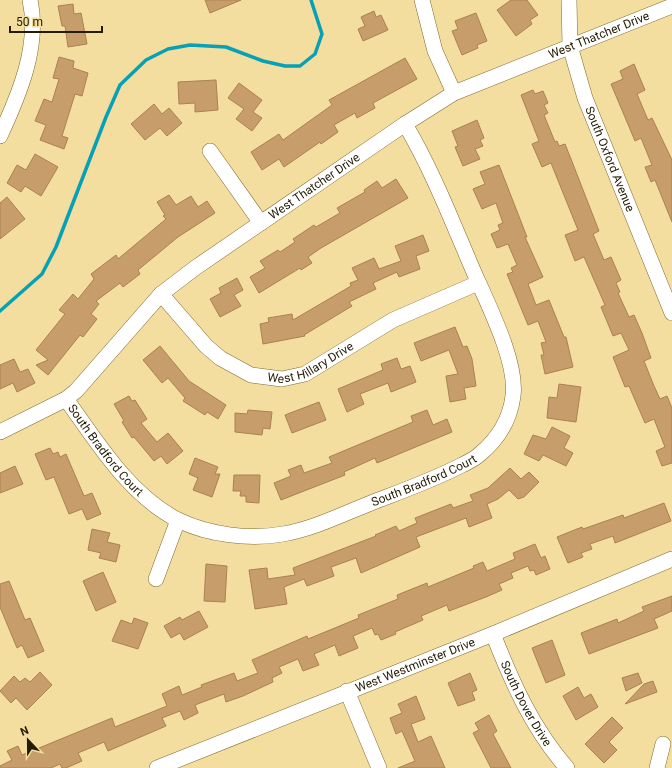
<svg xmlns="http://www.w3.org/2000/svg" width="672" height="768" font-family="Roboto,sans-serif">
<style>
.lines{fill:none;stroke-linecap:round;stroke-linejoin:round}
.stream{stroke:#07a1b6;stroke-width:3.5}
.building{fill:#c69d6b;stroke:#aa8250}
.street-casing{stroke:#7f6c30;stroke-width:16}
.street{stroke:#fff;stroke-width:15}
.labels{text-anchor:middle;dominant-baseline:central;stroke-width:4;stroke-linejoin:round;paint-order:stroke}
.street-label{font-size:12px;fill:#231b03;stroke:#f3dd9f}
</style>
<rect width="100%" height="100%" fill="#f3dd9f"/>
<g class="lines">
<!-- stream -->
<path class="stream" d="M0,311L42,274L56,247L106,117L120,85L146,60L168,49L190,45L226,47L263,61L285,66H300L315,54L322,34L311,0"/>
</g>
<!-- building -->
<g class="building">
<path d="M205,0H241L210,13Z"/>
<path d="M511,0H527L538,15L530,20L532,24L516,36L497,10Z"/>
<path d="M73,4L74,14L81,13L87,44L68,47L65,26H62L58,6Z"/>
<path d="M374,11L376,17L381,15L388,30L363,41L358,29L365,26L361,17Z"/>
<path d="M476,13L487,41L477,45L478,48L462,55L452,31L458,29L455,21Z"/>
<path d="M59,57L74,61L73,68L88,73L82,96L75,94L62,136L68,138L64,149L40,140L46,125L35,121L44,99L52,102L59,79L53,78Z"/>
<path d="M405,58L417,79L373,103L375,108L357,118L355,113L334,125L338,132L321,144L320,142L284,167L279,159L262,170L251,152L279,134L283,140L332,105L329,100Z"/>
<path d="M634,64L645,90L637,94L648,120L652,118L672,160V222L655,180L651,182L645,167L652,165L641,138L635,141L611,84L623,79L620,71Z"/>
<path d="M216,80L218,110L195,112V103L179,104L178,82Z"/>
<path d="M239,83L262,100L253,112L262,118L252,131L236,119L244,109L228,98Z"/>
<path d="M533,90L535,94L543,91L548,103L544,105L548,113L544,115L555,142L557,141L559,146L565,144L571,159L599,231L593,234L604,260L611,257L621,280L616,283L620,292L618,293L629,317L634,315L642,333L651,358L644,361L654,386L660,399L667,396L672,408V463L662,466L656,451L665,447L654,419L645,423L629,386L625,387L613,357L629,350L621,333L613,336L601,307L605,305L584,257L575,261L565,235L578,230L551,163L542,167L532,144L539,141L521,95Z"/>
<path d="M154,104L162,114L169,108L182,123L167,136L160,128L145,140L131,124Z"/>
<path d="M477,120L484,138L480,140L483,146L475,149L480,159L463,166L455,147L458,146L452,131Z"/>
<path d="M35,154L58,167L41,196L25,186L21,192L7,183L17,165L26,170Z"/>
<path d="M499,165L527,237H525L543,277L528,284L536,305L549,300L564,337H566L573,367L545,374L541,355H544L541,343L546,342L538,321L528,325L507,274L513,272L511,268L517,265L508,244L497,248L491,234L500,230L498,225L503,223L496,203L482,209L473,189L485,184L480,172Z"/>
<path d="M396,179L408,198L321,248L308,257L312,263L301,270L300,268L259,293L250,277L265,268L260,261L278,250L280,252L295,242L293,239L314,225L316,227L340,213L337,208L365,192L364,190L377,181L382,188Z"/>
<path d="M169,195L176,205L191,196L198,207L207,201L215,213L178,237L138,270L140,274L123,287L120,283L96,301L99,304L91,314L97,319L83,337L80,335L48,375L36,365L48,360L36,350L65,314L59,310L73,294L78,299L94,279L91,274L116,255L118,259L166,219L163,216L165,215L157,202Z"/>
<path d="M7,197L25,219L0,239V203Z"/>
<path d="M423,235L429,251L416,256L420,269L399,277L397,272L373,283L376,289L349,302L352,306L304,335L305,336L263,344L260,324L269,322L268,318L292,314L293,320L351,286L350,283L358,280L352,268L374,258L379,269L401,261L395,246Z"/>
<path d="M237,278L243,290L234,295L241,306L220,317L210,299L221,293L219,288Z"/>
<path d="M455,327L463,347L467,346L472,359L476,386L464,388L466,399L450,402L446,376L458,374L449,350L421,361L414,343Z"/>
<path d="M160,346L189,381L226,405L218,419L207,412L205,415L183,401L185,398L168,378L162,383L143,360Z"/>
<path d="M397,358L401,369L410,366L416,382L391,392L388,383L360,394L364,404L347,412L338,389L383,370L381,364Z"/>
<path d="M14,359L20,372L28,369L35,383L17,392L13,383L0,389V365Z"/>
<path d="M559,384L581,387L576,422L547,418L549,397L557,398Z"/>
<path d="M129,396L132,401L135,400L147,419L141,423L157,442L168,433L183,451L167,464L161,456L154,461L134,437L132,438L122,422L124,421L114,404Z"/>
<path d="M319,402L326,420L292,433L285,415Z"/>
<path d="M248,410L272,412L270,429L263,428L262,435L235,432V413L247,414Z"/>
<path d="M427,410L433,425L447,419L452,432L377,463L375,458L344,472L345,475L281,500L274,483L291,476L288,470L301,465L304,473L332,463L329,457L413,422L411,416Z"/>
<path d="M552,427L570,436L564,448L573,453L566,466L543,455L539,461L524,454L533,435L546,439Z"/>
<path d="M50,448L53,454L58,452L60,457L66,454L84,496L92,493L101,514L87,520L82,509L69,514L54,477L46,480L35,454Z"/>
<path d="M195,458L218,467L215,474H220L212,497L193,490L198,478L189,474Z"/>
<path d="M15,466L23,484L0,493V473Z"/>
<path d="M510,468L521,479L529,472L539,482L524,497L518,499L509,490L498,499L487,504L492,518L469,527L466,518L416,537L420,547L361,573L356,558L331,567L334,576L307,586L304,579L284,587L287,604L255,609L249,570L267,568L268,579L295,575L293,568L376,536L375,535L396,526L399,531L417,523L415,518L451,504L453,508L473,501L470,495L488,488Z"/>
<path d="M234,475H260L259,503L246,502V496H240L241,491H233Z"/>
<path d="M664,503L671,521L615,543L613,536L590,544L592,549L581,553L583,557L568,563L557,537L582,527L583,529L623,515L624,518Z"/>
<path d="M92,529L110,533L107,542L120,545L116,562L99,558L101,553L88,550Z"/>
<path d="M535,544L541,558L545,556L550,569L536,575L534,570L530,571L528,566L511,573L513,578L499,584L502,590L486,597L449,611L447,605L421,616L423,620L395,632L396,634L381,640L378,634L375,635L372,628L353,636L358,648L339,656L335,645L314,654L319,665L303,671L298,659L279,667L282,673L272,678L273,682L243,696L226,702L224,694L195,705L198,713L184,720L180,711L162,718L166,726L108,751L104,742L78,753L82,761L66,768H62L60,764L51,768H0V766L12,760L7,751L18,746L22,755L112,718L115,727L167,706L162,694L179,686L182,695L202,687L201,685L234,673L237,681L258,673L252,660L307,636L308,639L359,618L358,615L398,599L397,595L427,583L428,587L474,568L473,566L483,562L487,571L515,559L513,553Z"/>
<path d="M206,564L227,566L225,602L204,601Z"/>
<path d="M103,572L116,602L96,611L83,581Z"/>
<path d="M9,581L25,620L30,618L44,651L28,658L22,645L17,648L0,607V584Z"/>
<path d="M672,596V611L654,619L658,628L589,654L581,633L617,619L618,623L644,611L642,607Z"/>
<path d="M199,611L208,627L184,640L180,633L171,638L164,626L180,617L182,620Z"/>
<path d="M134,618L148,623L138,649L112,641L121,620L132,624Z"/>
<path d="M552,640L565,675L546,683L532,648Z"/>
<path d="M40,672L52,685L27,710L16,698L11,703L0,691L14,676L20,682L25,678L30,682Z"/>
<path d="M470,673L477,690L472,692L475,700L458,706L448,683Z"/>
<path d="M638,673L642,683L626,691L622,678Z"/>
<path d="M653,681L657,692L625,704L644,684Z"/>
<path d="M578,687L584,698L591,694L598,707L576,720L563,696Z"/>
<path d="M416,696L425,719L411,724L418,742L431,736L445,768H398L415,761L402,731L396,734L390,718L402,713L398,704Z"/>
<path d="M489,715L497,731L493,734L511,768H491L473,733L479,730L475,723Z"/>
<path d="M612,717L623,728L609,742L617,750L604,763L585,744Z"/>
</g>
<g class="lines">
<!-- street casing -->
<g class="street-casing">
<g id="street">
<path d="M422,0L435,51L454,93"/>
<path id="s1" d="M569,0L570,46L585,98L672,313"/>
<path d="M0,136C19,95 40,46 30,0"/>
<path d="M210,151L261,223"/>
<path id="s2" d="M161,294L206,346L220,358L251,375L282,379L305,374L393,320L478,283"/>
<path id="s3" d="M66,399C97,442 129,495 178,520C209,535 250,540 283,534C313,529 343,514 371,503C402,491 433,480 462,465C468,462 475,459 480,454C498,439 510,420 513,396C518,360 484,297 470,263C450,216 431,168 405,124"/>
<path id="s4" d="M0,432L66,399L76,391L161,294L195,268L405,124L454,93L672,6"/>
<path d="M156,579L178,520"/>
<path id="s5" d="M493,634C512,682 532,728 567,768"/>
<path d="M347,691L379,768"/>
<path id="s6" d="M157,768L493,634L672,559"/>
<path d="M657,768L663,744"/>
</g>
</g>
<!-- street -->
<use href="#street" class="street"/>
</g>
<g class="labels">
<!-- street labels -->
<g class="street-label">
<text stroke="none"><textPath href="#s4" startOffset="727">West Thatcher Drive</textPath></text>
<text stroke="none"><textPath href="#s1" startOffset="166">South Oxford Avenue</textPath></text>
<text stroke="none"><textPath href="#s4" startOffset="403">West Thatcher Drive</textPath></text>
<text stroke="none"><textPath href="#s2" startOffset="186">West Hillary Drive</textPath></text>
<text stroke="none"><textPath href="#s3" startOffset="65">South Bradford Court</textPath></text>
<text stroke="none"><textPath href="#s3" startOffset="425">South Bradford Court</textPath></text>
<text stroke="none"><textPath href="#s6" startOffset="278">West Westminster Drive</textPath></text>
<text stroke="none"><textPath href="#s5" startOffset="77">South Dover Drive</textPath></text>
</g>
</g>
<!-- north arrow -->
<g transform="translate(28 740) rotate(338)" stroke="#f3dd9f" stroke-width="3" paint-order="stroke">
<path d="M0-3L7 15L0 10L-7 15Z" fill="#231b03"/>
<text y="-6" font-size="11" font-weight="bold" text-anchor="middle" fill="#231b03">N</text>
</g>
<!-- scale -->
<path d="M10 26v6h92v-6" fill="none" stroke="#231b03" stroke-width="2"/>
<text x="16" y="26" font-size="12" fill="#231b03" stroke="#f3dd9f" stroke-width="3" paint-order="stroke">50 m</text>
</svg>
